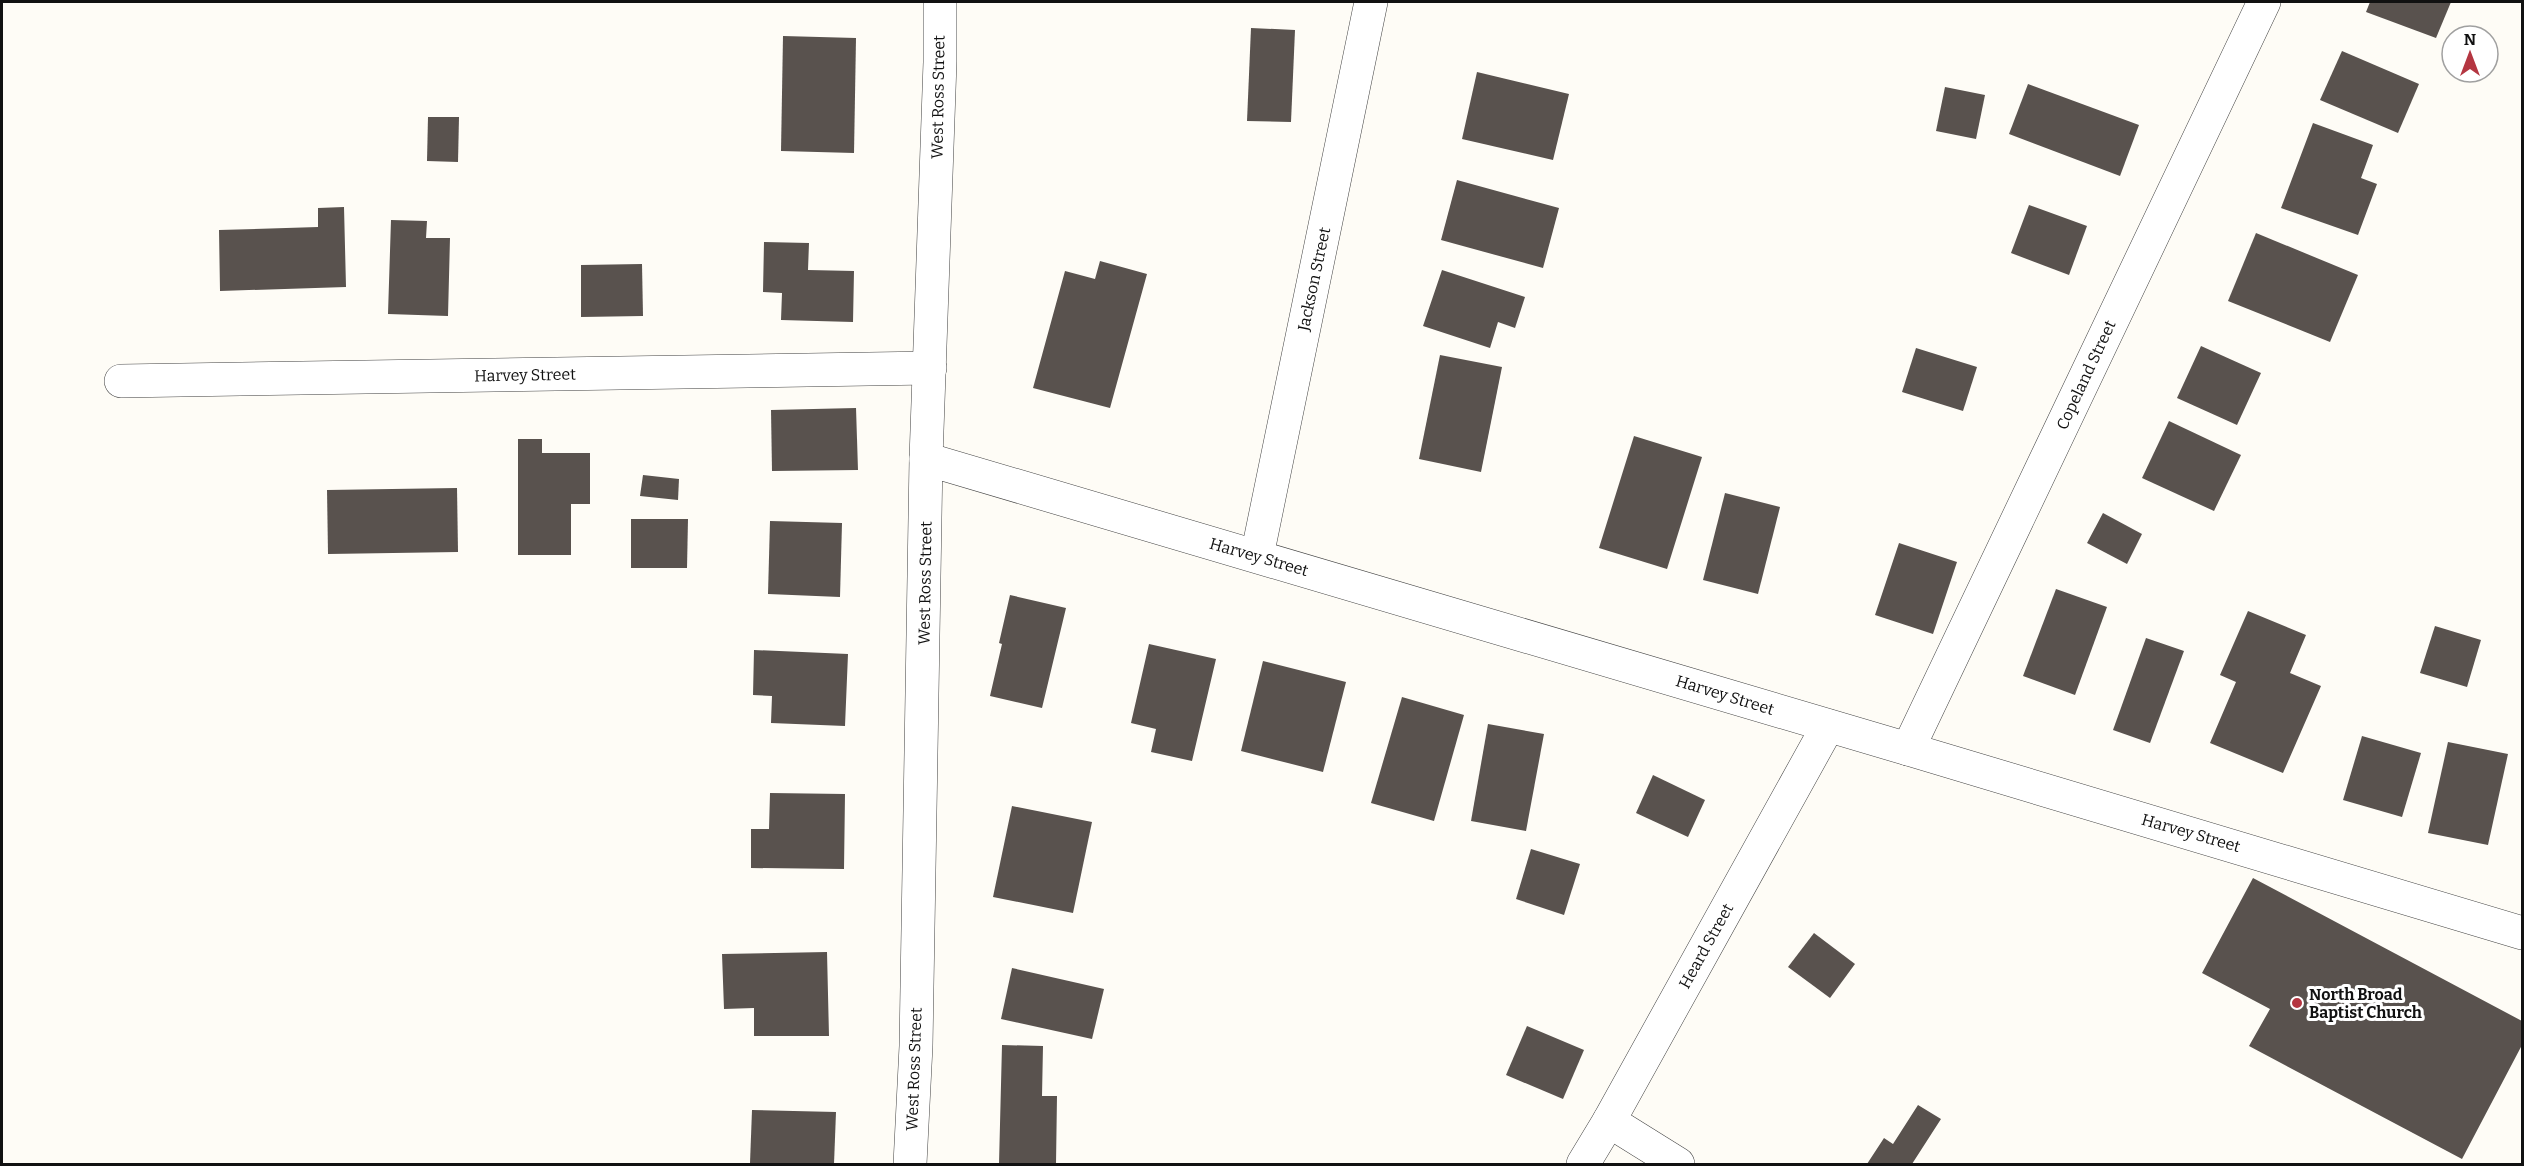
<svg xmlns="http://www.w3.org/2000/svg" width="2524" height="1166" font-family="Bitter,serif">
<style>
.building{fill:#59524e}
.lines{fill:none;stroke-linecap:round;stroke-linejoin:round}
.minor-casing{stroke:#444;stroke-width:34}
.tertiary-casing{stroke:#444;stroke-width:34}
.minor{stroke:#fff;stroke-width:33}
.tertiary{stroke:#fff;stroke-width:33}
.poi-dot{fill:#b43641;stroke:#fff;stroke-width:2}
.labels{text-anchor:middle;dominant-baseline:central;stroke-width:6;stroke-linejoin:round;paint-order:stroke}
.street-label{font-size:16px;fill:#111;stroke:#fff}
.poi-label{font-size:16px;font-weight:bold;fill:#111;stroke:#fff;text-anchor:start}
</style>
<rect width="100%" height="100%" fill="#fefcf6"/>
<!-- building -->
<g class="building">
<path d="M2370,2H2451L2436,38L2366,12Z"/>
<path d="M1251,28L1295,30L1291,122L1247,121Z"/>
<path d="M783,36L856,38L854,153L781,151Z"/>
<path d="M2342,51L2419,84L2398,133L2320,100Z"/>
<path d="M1477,72L1569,94L1553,160L1462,139Z"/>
<path d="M2028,84L2139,125L2120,176L2009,134Z"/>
<path d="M1945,87L1985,95L1976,139L1936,131Z"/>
<path d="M428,117H459L458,162L427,161Z"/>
<path d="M2313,123L2373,145L2361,178L2377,184L2358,235L2281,208Z"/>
<path d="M1457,180L1559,208L1543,268L1441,240Z"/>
<path d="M2029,205L2087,226L2069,275L2011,253Z"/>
<path d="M344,207L346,287L220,291L219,230L318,227V208Z"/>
<path d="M391,220L427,221L426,238H450L448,316L388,314Z"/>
<path d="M2256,233L2358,275L2330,342L2228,301Z"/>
<path d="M764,242L809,243L808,270L854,271L853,322L781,320L782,293L763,292Z"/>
<path d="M1100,261L1147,274L1110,408L1033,388L1065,271L1095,279Z"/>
<path d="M642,264L643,316L581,317V265Z"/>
<path d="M1442,270L1525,297L1515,328L1498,322L1490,348L1423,326Z"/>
<path d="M2201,346L2261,373L2237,425L2177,398Z"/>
<path d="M1916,348L1977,367L1963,411L1902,392Z"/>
<path d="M1440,355L1502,367L1481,472L1419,459Z"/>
<path d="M856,408L858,470L772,471L771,410Z"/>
<path d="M2169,421L2241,455L2214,511L2142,478Z"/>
<path d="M1634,436L1702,457L1667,569L1599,548Z"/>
<path d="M518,439H542V453H590V504H571V555H518Z"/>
<path d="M643,475L679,479L678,500L640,496Z"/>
<path d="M457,488L458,552L328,554L327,490Z"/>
<path d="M1725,493L1780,507L1758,594L1703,580Z"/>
<path d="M2103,513L2142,534L2127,564L2087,543Z"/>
<path d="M631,519H688L687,568H631Z"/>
<path d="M770,521L842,523L840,597L768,594Z"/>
<path d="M1899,543L1957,562L1933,634L1875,615Z"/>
<path d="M2056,589L2107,607L2075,695L2023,676Z"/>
<path d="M1010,595L1066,608L1042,708L990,696L1002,644L999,643Z"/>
<path d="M2248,611L2306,635L2290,673L2321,686L2283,773L2210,743L2236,682L2220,675Z"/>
<path d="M2435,626L2481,640L2467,687L2420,673Z"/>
<path d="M2146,638L2184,651L2150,743L2113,730Z"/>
<path d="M1149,644L1216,659L1192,761L1151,752L1156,729L1131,723Z"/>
<path d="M754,650L848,654L845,726L771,723L772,696L753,695Z"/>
<path d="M1263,661L1346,682L1323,772L1241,751Z"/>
<path d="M1402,697L1464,715L1434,821L1371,803Z"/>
<path d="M1488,724L1544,734L1526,831L1471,821Z"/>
<path d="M2362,736L2421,753L2402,817L2343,800Z"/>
<path d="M2448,742L2508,754L2488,845L2428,833Z"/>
<path d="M1653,775L1705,800L1688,837L1636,813Z"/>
<path d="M770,793L845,794L844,869L751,868V829H769Z"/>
<path d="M1012,806L1092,822L1073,913L993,897Z"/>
<path d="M1531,849L1580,864L1564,915L1516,899Z"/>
<path d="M2253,878L2522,1021V1045L2462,1159L2249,1046L2270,1009L2202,973Z"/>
<path d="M1814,933L1855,964L1830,998L1788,967Z"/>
<path d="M827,952L829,1036H754V1008L724,1009L722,954Z"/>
<path d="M1012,968L1104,989L1092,1039L1001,1019Z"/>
<path d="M1527,1026L1584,1050L1563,1099L1506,1075Z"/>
<path d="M1002,1045L1043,1046L1042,1096H1057L1056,1164H999Z"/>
<path d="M1918,1105L1941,1119L1912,1164H1867L1884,1138L1893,1144Z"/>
<path d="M752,1110L836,1112L834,1164L750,1163Z"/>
</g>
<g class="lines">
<!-- minor casing -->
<g class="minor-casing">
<g id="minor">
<path d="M121,381L930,368"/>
<path d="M926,459L940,62V2"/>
<path d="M1257,556L1371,2"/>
<path d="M1908,749L2264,2"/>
<path d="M1609,1121L1678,1164"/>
<path d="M1583,1164L1609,1121L1828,726"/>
</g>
</g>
<!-- tertiary casing -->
<g class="tertiary-casing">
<path id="tertiary" d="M910,1164L916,1046L926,459L1908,749L2522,933"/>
</g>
<!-- minor -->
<use href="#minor" class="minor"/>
<!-- tertiary -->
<use href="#tertiary" class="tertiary"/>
</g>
<!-- markers -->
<circle class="poi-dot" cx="2297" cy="1003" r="6"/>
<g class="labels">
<!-- street labels -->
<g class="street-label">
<text transform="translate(938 97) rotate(-89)">West Ross Street</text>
<text transform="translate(1314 279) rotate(-78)">Jackson Street</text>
<text transform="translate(525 375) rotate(-1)">Harvey Street</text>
<text transform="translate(2086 375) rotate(-65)">Copeland Street</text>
<text transform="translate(1259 557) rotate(16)">Harvey Street</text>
<text transform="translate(925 583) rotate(-89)">West Ross Street</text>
<text transform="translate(1725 695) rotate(17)">Harvey Street</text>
<text transform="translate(2191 833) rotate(16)">Harvey Street</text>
<text transform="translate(1706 946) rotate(-61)">Heard Street</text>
<text transform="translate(914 1069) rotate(-88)">West Ross Street</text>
</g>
<!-- poi labels -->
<g class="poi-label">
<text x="2309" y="994">North Broad<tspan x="2309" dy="18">Baptist Church</tspan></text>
</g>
</g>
<!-- border -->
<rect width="2524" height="1166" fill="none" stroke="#111111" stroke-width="6"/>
<!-- north arrow -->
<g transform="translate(2470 54)"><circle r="28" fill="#ffffff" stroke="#a0a0a0" stroke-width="1.5"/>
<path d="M0-4.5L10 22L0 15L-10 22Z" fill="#b43641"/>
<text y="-9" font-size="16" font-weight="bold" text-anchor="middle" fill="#111111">N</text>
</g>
</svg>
